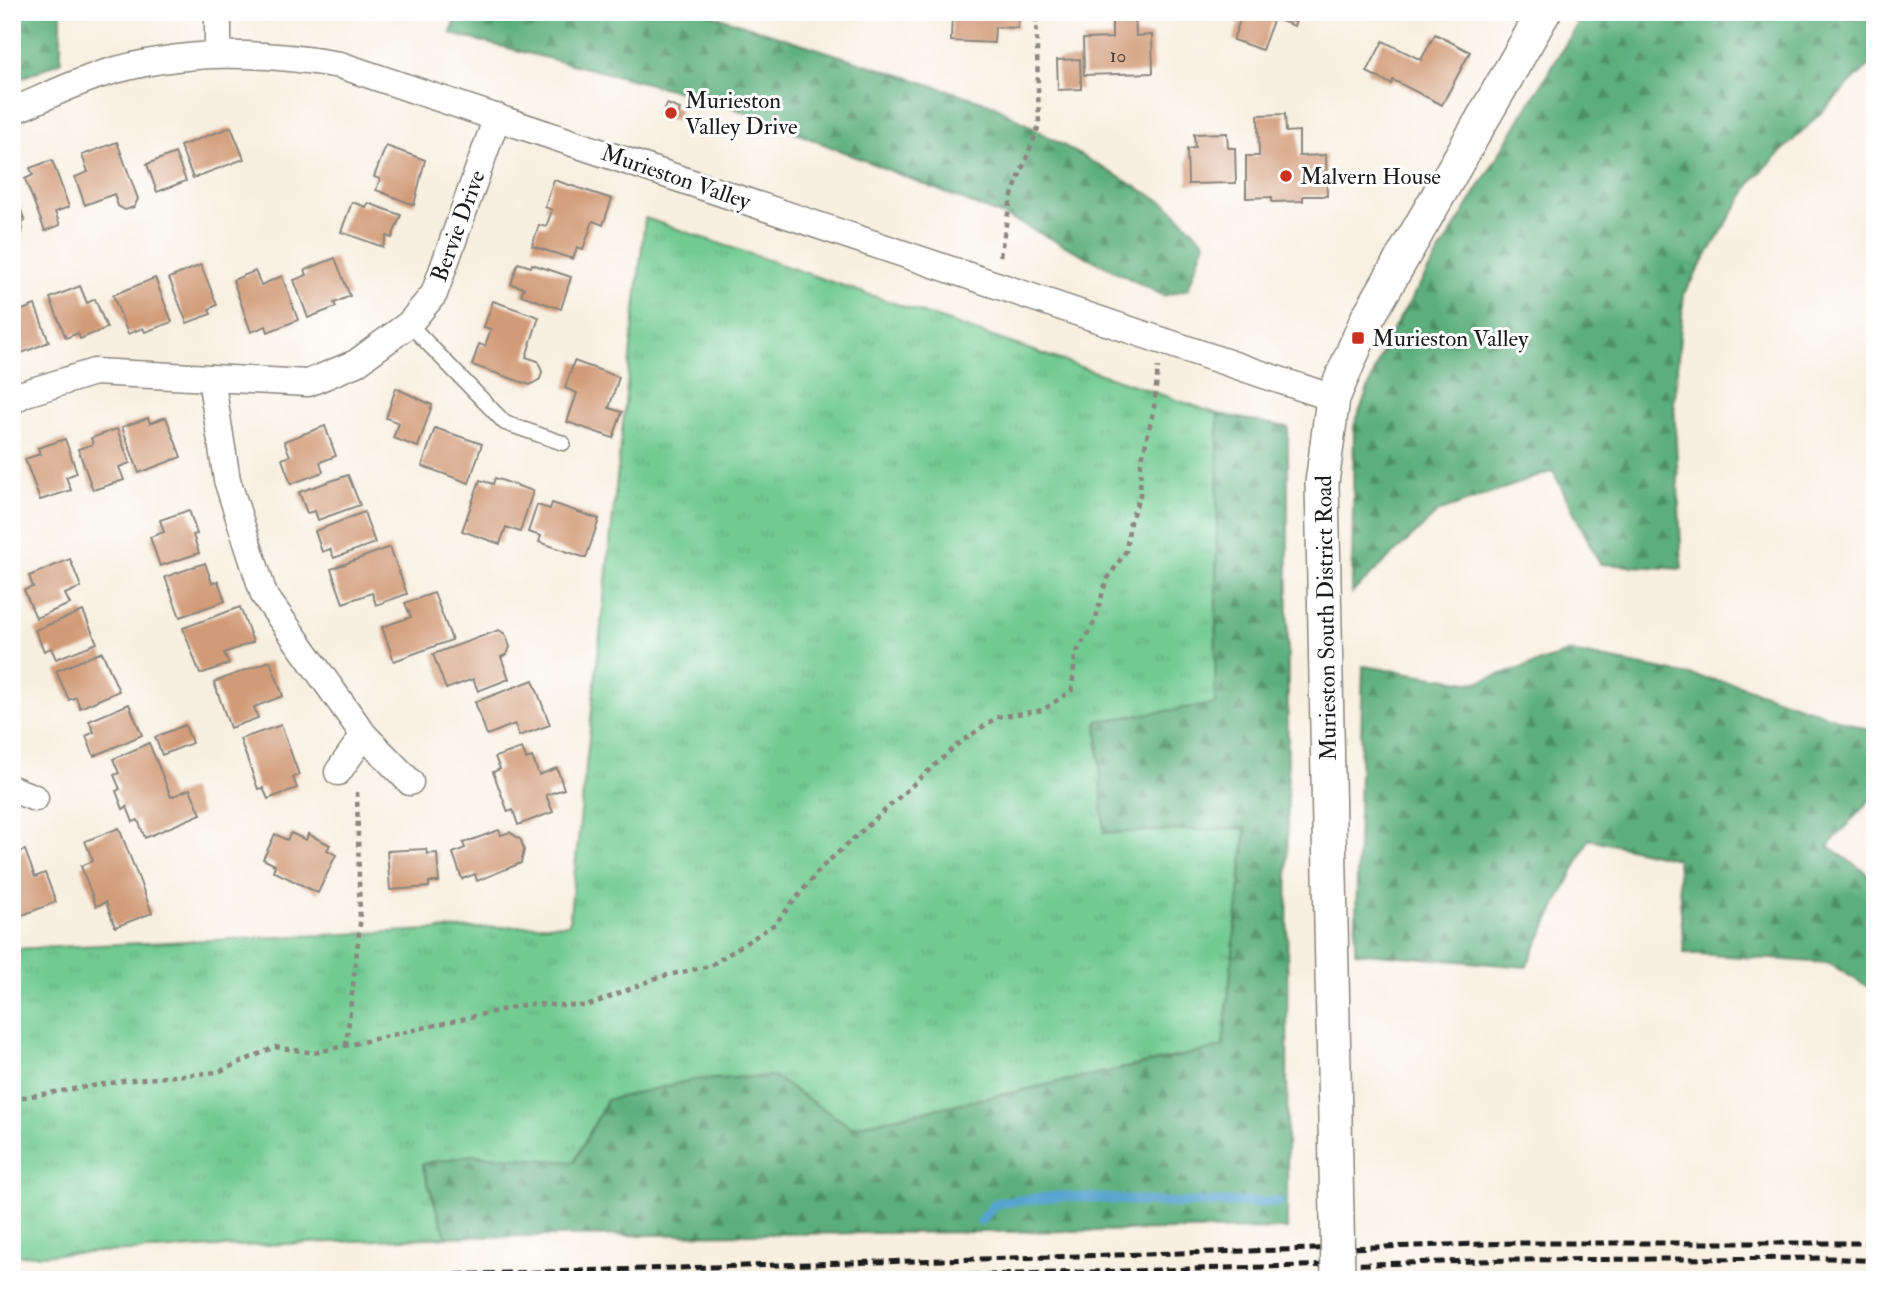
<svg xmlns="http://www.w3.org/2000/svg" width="1887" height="1292" font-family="'IM FELL Double Pica',serif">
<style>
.grass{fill:url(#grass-tufts);stroke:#467456;stroke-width:2}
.forest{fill:url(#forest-firs);stroke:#3c664c;stroke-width:2}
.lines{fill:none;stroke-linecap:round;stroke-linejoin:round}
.stream{stroke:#57a4cf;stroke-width:10}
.building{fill:#d29b78}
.service-casing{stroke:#8a867e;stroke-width:17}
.minor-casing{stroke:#8a867e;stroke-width:29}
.tertiary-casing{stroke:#8a867e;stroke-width:36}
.path{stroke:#8a867e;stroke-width:4.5;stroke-dasharray:5 5;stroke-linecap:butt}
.service{stroke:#fff;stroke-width:14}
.minor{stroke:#fff;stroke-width:26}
.tertiary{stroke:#fff;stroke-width:33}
.rail{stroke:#1c1c1c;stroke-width:5;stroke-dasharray:10 5;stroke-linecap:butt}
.tertiary-bridge-casing{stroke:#8a867e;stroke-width:36;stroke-linecap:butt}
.tertiary-bridge{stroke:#fff;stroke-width:33}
.poi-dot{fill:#c8321e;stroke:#fff;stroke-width:2.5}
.labels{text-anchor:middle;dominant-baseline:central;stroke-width:6;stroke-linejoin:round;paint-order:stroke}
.number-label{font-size:19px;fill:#4a3c33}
.poi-label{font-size:23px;fill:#1c1c1c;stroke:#fff;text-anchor:start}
.street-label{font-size:23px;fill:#1c1c1c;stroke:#fff}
</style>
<defs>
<pattern id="grass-tufts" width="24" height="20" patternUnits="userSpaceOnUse" patternTransform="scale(1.75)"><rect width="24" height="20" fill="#71cb91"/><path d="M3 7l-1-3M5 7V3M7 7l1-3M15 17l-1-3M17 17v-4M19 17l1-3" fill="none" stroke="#61ae7c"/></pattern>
<pattern id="forest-firs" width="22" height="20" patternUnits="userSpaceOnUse" patternTransform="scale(1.75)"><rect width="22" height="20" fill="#5caf7b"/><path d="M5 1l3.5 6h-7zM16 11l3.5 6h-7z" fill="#4b8e64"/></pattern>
</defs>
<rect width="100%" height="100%" fill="#fff"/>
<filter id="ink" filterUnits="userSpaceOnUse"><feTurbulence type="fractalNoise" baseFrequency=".0143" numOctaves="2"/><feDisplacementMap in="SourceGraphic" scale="14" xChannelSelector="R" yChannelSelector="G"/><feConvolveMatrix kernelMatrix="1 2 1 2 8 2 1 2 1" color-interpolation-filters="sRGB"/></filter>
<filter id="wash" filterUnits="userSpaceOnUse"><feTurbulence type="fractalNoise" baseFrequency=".00686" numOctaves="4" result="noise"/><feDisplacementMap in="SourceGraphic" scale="28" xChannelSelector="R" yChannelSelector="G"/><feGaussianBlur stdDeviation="1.57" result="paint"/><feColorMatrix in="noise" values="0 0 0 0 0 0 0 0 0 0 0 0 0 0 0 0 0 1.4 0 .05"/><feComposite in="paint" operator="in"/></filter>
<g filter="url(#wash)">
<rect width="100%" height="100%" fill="#f8efe0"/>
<!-- grass -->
<path class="grass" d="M645,218L1218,414L1216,705L1097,721L1105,833L1246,827L1223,1047L851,1127L772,1076L607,1100L574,1163L471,1155L422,1165L446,1237L12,1256V949L569,924Z"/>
<!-- forest -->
<g class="forest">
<path d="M12,12H61V61L22,78L12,54Z"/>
<path d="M456,12H703L991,104L1168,205L1205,242L1188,289L1164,296L1018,222L714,100L451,34Z"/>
<path d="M1585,12L1875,18V59L1753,180L1684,293L1674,401L1682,569L1600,564L1553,471L1438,512L1352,593L1354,426L1387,339Z"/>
<path d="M1218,414L1288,427L1287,1229L446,1237L422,1164L471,1155L574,1162L607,1100L692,1080L772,1076L851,1127L1223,1047L1246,828L1104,833L1097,721L1215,704Z"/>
<path d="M1571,652L1736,684L1875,732V794L1828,846L1875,879V991L1828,963L1684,953L1677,859L1589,839L1526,967L1355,952L1363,666L1474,683Z"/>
</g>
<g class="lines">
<!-- stream -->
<path class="stream" d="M981,1220L996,1203L1062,1196L1174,1203L1279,1202"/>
</g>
<g id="blocks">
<!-- building -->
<g class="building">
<path d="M952,12H1019L1018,28L995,27L994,43L951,41Z"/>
<path d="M1112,12H1135L1136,36L1152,35L1153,73L1084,75L1083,39L1112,38Z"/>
<path d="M1243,12H1299L1294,26L1274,18L1262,50L1233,40Z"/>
<path d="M1435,34L1470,52L1442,105L1393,80L1391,84L1367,72L1383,41L1421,60Z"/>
<path d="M1080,59L1081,89L1058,90L1057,60Z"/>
<path d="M667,104L680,109L676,122L662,116Z"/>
<path d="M1285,114L1286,132L1299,131V156L1326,155L1327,196H1303V201L1272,202V197L1246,198V156H1259L1258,115Z"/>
<path d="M231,127L244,159L193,178L180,146Z"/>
<path d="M1227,133L1228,148H1235L1236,183L1188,184L1187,149L1195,148L1194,134Z"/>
<path d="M117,142L138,199L134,207L125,210L118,206L114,194L85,205L75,177L88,172L82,155Z"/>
<path d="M386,146L425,160L414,205L376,190L380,179L374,177Z"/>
<path d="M175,153L186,181L157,192L147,164Z"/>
<path d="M52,160L69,207L55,212L60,225L45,231L25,179L33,175L30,168Z"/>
<path d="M554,180L612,199L603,225L593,221L583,249L577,247L573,259L532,246L539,225L546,227L552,210L545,207Z"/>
<path d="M12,188L25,221L21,222L23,229L20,235L14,237Z"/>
<path d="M352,202L366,207L368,203L401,215L392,238L387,236L383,247L341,232Z"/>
<path d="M335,258L350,296L334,303L336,307L308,318L294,280L307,275L305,270Z"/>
<path d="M518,263L531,267L532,264L571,277L561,309L521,295L524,288L511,284Z"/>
<path d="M201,265L217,305L209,309L211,314L187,323L169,278Z"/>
<path d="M255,271L261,285L282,276L298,320L268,332L266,326L251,332L233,280Z"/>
<path d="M155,278L172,322L145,332L143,328L128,334L113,295Z"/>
<path d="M80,286L87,303L95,299L107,328L80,339L78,333L66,338L50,298Z"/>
<path d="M493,301L539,317L526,357L538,361L542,372L540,379L530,385L472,365L479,344L485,346L491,329L484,327Z"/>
<path d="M35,305L49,342L12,357V314Z"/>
<path d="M574,361L619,377L609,408L622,412L613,438L567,422L577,393L565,388Z"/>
<path d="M396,388L432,405L418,447L393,438L399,423L386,418Z"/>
<path d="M166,417L181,457L139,473L122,427L148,418L150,423Z"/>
<path d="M325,426L336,456L320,462L323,472L291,484L282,459L290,456L284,441Z"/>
<path d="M435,428L482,444L469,483L422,466Z"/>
<path d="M117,429L130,463L119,467L124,480L93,490L78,449L93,444L91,438Z"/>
<path d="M65,439L77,473L66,477L71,490L40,500L25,459L40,454L38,448Z"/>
<path d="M348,475L360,505L318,520L315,511L307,513L299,492Z"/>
<path d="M495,478L533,491L520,532L506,527L500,544L462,531L480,480L493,484Z"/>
<path d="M552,503L599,519L586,558L539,542L541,536L528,532L537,505L550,509Z"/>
<path d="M189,510L197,534L193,535L199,553L160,566L150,537L164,532L160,520Z"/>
<path d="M364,512L375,543L334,558L330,549L322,552L315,531Z"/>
<path d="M390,547L407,594L376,605L372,593L343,603L331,569Z"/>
<path d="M70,559L81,587L65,594L70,604L36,618L24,590L33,587L29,576Z"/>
<path d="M205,563L212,583L218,581L225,601L180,617L165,577Z"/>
<path d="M434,593L452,640L394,661L382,627L411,617L405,603Z"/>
<path d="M240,607L253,642L224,653L229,664L200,674L183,628Z"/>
<path d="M83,611L97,643L56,659L51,648L44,651L35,630Z"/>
<path d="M499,630L505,634L510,647L507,654L501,657L509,679L478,691L473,679L446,689L433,654Z"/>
<path d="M102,652L119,691L80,708L76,697L69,700L56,671Z"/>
<path d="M270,661L283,696L254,707L258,718L230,728L214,682Z"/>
<path d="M533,680L550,725L519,736L515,724L487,735L475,702Z"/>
<path d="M129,704L142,735L94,756L86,736L94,732L89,721Z"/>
<path d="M185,725L192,743L162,755L155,737Z"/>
<path d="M281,725L299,775L293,777L297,788L268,799L263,788L258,789L240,739Z"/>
<path d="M149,743L171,797L190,789L201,814L145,838L138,820L133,822L127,807L123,809L116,791L120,789L114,775L119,773L113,759Z"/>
<path d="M522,748L526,759L532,757L539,775L557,768L564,789L546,795L553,812L518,825L513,810L508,812L493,772L500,769L495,757Z"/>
<path d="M119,828L152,913L115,927L106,902L96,906L81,866L93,861L85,841Z"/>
<path d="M499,830L501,835L510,832L521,840L524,850L521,863L477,881L475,874L462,879L453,853L465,848L463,843Z"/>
<path d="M291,833L306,840L308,834L330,845L327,850L336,855L318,893L273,871L275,865L263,859L275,834L287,840Z"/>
<path d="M426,849L427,854L437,853L439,882H429V887L390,890L387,851Z"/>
<path d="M25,850L35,877L45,873L56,902L12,919V854Z"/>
</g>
</g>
</g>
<g filter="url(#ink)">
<use href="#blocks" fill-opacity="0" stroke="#8a867e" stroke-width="2"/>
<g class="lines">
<!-- service casing -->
<g class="service-casing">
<path id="service" d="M409,324L505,423L563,443"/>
</g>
<!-- minor casing -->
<g class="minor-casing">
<g id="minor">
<path d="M218,12V53"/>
<path d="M12,111C42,99 71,84 102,74C184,49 257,51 340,65L1333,398"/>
<path d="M12,401L23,394L94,372L211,378"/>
<path d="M338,772L364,735"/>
<path d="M410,782L364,735L264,595L227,480L211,378L308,383L356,363L409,324L434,294L497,117"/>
<path d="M12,789L35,798"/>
</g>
</g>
<!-- tertiary casing -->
<g class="tertiary-casing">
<path id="tertiary" d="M1337,1216L1322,483L1333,398L1367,319L1544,12"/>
</g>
<!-- path -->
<g class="path">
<path d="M1000,256L1011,198L1039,125L1036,12"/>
<path d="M346,1046L360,924L357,792"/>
<path d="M12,1099L123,1081L218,1072L275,1047L314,1053L527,1004L587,1006L659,977L710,966L775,924L822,867L958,744L997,717L1043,710L1072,690L1075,655L1095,621L1106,581L1126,551L1130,522L1140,495L1141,463L1154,408L1158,367"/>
</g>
<!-- service -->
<use href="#service" class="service"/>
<!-- minor -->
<use href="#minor" class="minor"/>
<!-- tertiary -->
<use href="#tertiary" class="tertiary"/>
<!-- rail -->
<g class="rail">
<path d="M275,1280L1515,1243H1875"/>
<path d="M805,1280L1512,1260L1830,1258L1875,1261"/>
</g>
<!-- tertiary-bridge casing -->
<g class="tertiary-bridge-casing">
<path id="tertiary-bridge" d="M1337,1216L1338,1280"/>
</g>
<!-- tertiary-bridge -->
<use href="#tertiary-bridge" class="tertiary-bridge"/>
</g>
</g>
<!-- markers -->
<g class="poi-dot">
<circle cx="671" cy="113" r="7"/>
<circle cx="1286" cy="176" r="7"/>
<rect x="1351" y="331" width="14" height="14" rx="3.5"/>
</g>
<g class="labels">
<!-- number labels -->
<g class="number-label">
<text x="1118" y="56">10</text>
</g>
<!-- poi labels -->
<g class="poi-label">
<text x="685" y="100">Murieston<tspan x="685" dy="26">Valley Drive</tspan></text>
<text x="1300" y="176">Malvern House</text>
<text x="1372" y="338">Murieston Valley</text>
</g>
<!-- street labels -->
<g class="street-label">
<text transform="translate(676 177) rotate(19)">Murieston Valley</text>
<text transform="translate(458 226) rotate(-70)">Bervie Drive</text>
<text transform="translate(1326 618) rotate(-91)">Murieston South District Road</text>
</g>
</g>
<!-- margin -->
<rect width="1887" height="1292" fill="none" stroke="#fff" stroke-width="42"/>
</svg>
